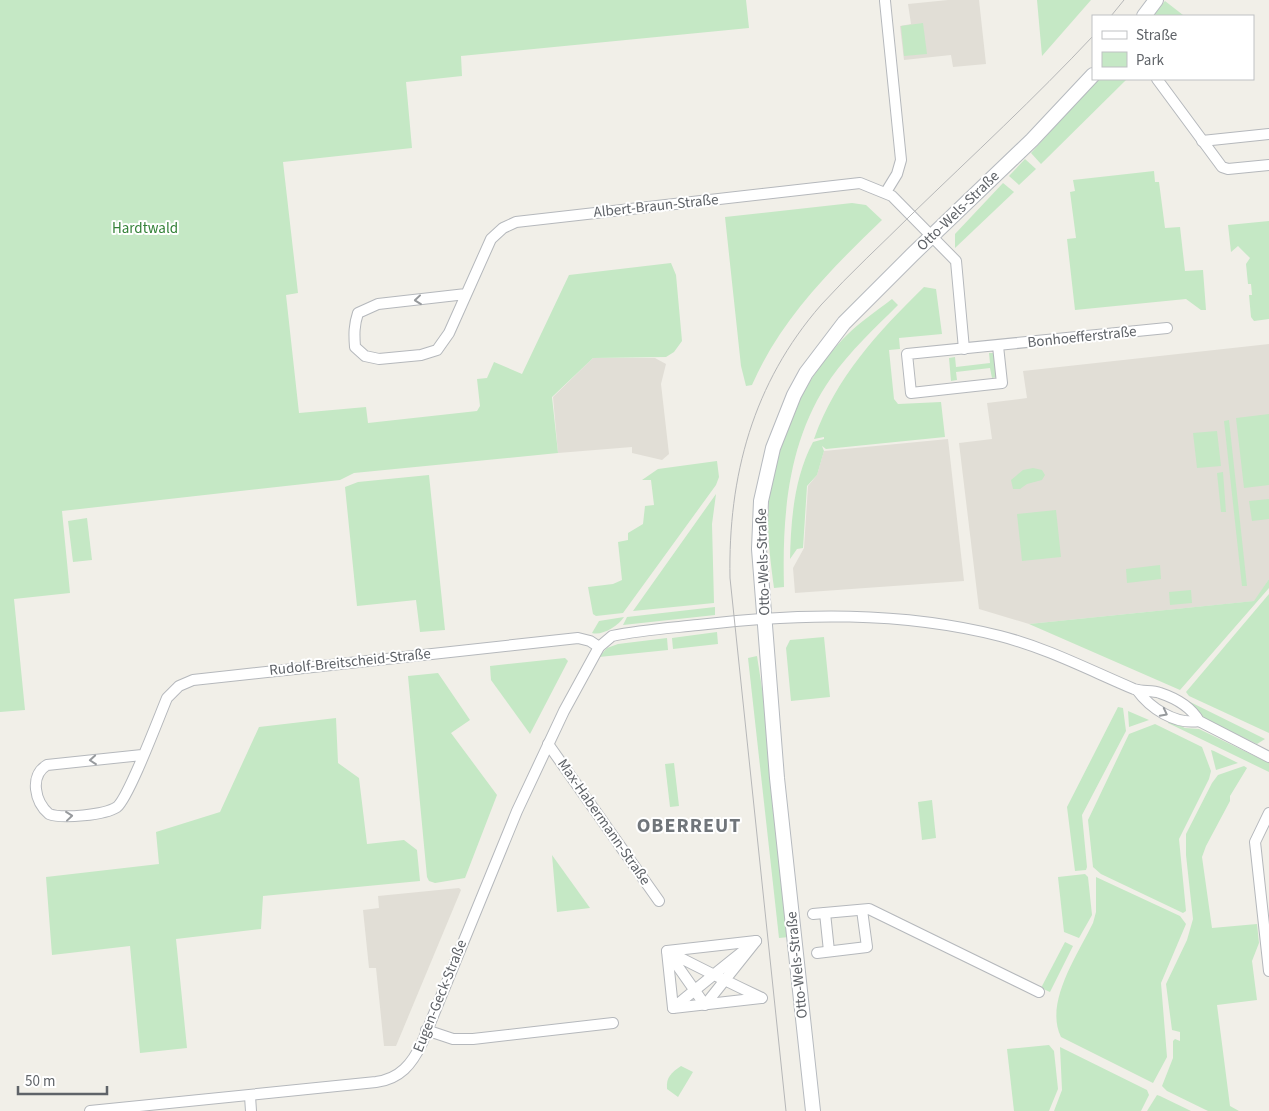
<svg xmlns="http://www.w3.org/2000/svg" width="1269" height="1111" font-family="'Source Sans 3',sans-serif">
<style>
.education{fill:#e1ded6}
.green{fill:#c5e8c5}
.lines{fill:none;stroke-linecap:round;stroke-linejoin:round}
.street-casing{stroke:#b5b8bc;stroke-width:12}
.secondary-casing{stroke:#b6babf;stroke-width:16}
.street{stroke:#fff;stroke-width:10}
.secondary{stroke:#fff;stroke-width:14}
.tram{stroke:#b6b7b8;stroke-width:1}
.oneway{stroke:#979a9d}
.labels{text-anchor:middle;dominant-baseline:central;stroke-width:4;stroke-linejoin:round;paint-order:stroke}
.street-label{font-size:15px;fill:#5f6368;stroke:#fff}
.park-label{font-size:15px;fill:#348238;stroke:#fff}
.district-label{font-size:20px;font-weight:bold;letter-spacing:1px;fill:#70757a;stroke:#fff}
</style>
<rect width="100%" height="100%" fill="#f1efe8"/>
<!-- education -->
<g class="education">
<path d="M948,0H979L986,64L953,67L951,55L904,60L900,26L911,24L908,4Z"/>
<path d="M1269,344V579L1255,601L1029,624L979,609L959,443L992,439L987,403L1027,398L1023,371Z"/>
<path d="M593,358H655L666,364L661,384L669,454L662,460L632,453V447L558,453L553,397Z"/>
<path d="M948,439L964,581L795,593L793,568L804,548L808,486L817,475L824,451Z"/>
<path d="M459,888L461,890L396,1046H384L376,968H369L363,910L379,908L378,896Z"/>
</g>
<!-- green -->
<g class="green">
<path d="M0,0H746L749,28L461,56L462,76L406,82L412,148L283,162L298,293L286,295L299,413L366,407L368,423L477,411L480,406L477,379L487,378L494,362L522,374L569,275L671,263L676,275L682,341L674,352L666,357L593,358L552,397L558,453L354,473L340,480L62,511L70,593L14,599L25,710L0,712Z"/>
<path d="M1037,0H1091L1042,56Z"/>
<path d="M1165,1L1183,15L1152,16Z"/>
<path d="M923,23L927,54L904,56L901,26Z"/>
<path d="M1098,79H1127L1041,164L1031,153Z"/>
<path d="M1025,159L1036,169L1019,185L1009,176Z"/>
<path d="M1154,171L1155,182H1159L1165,228L1180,227L1185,271L1203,270L1206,310H1201L1186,299L1075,310L1067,239L1076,238L1070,192L1075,191L1073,180Z"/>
<path d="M1003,183L1014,192L955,248V234Z"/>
<path d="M852,203L866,205L882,220C832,268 780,320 752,385L746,386L741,366L725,217Z"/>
<path d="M1269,221V319L1254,321L1251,317L1249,295H1252L1251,284H1248L1246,264L1250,258L1238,246L1231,252L1228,225Z"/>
<path d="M924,287L936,289L942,334L899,338L900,349L889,350L894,399L898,404L941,402L945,437L826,449L822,446L824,451L817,475L807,486L803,548L797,549L790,559C791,519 794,478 813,442L824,439V437L814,439C836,377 878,332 924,287Z"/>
<path d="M892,299L898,305C875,328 850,351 831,378C788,439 782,515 784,587L774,588C771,565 768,543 768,520C769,455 798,386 842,340C856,325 875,312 892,299Z"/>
<path d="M989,353H995L997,377L992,378L990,368L956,372L957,380L951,381L949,358L955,357L956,367L990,363Z"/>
<path d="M1269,414V485L1244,488L1236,418Z"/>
<path d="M1229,420L1247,586H1242L1224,421Z"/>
<path d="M1217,431L1221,466L1197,468L1193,433Z"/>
<path d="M717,461L719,477L716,485L623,613L596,616L593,614L588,587L613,584L622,580L618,542L628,540V533L643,524L645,506L654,505L651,480H642L658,469Z"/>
<path d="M1033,468L1042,470L1045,475L1042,480L1027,484L1020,489H1013L1011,480L1023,470Z"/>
<path d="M1223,472L1226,512H1221L1217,473Z"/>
<path d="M429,475L445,630L420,632L416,600L357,606L345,487L358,482Z"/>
<path d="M716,494L712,524L714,603L633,611Z"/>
<path d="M1269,499V519L1252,521L1249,501Z"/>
<path d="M1056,510L1061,557L1022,561L1017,514Z"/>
<path d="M87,518L92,560L73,562L68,521Z"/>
<path d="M1160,565L1161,579L1127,583L1126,569Z"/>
<path d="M1269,579V588L1180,690L1029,624L1254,601Z"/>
<path d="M1191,590L1192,603L1170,605L1169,592Z"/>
<path d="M1269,594V733L1189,696L1186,692Z"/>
<path d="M715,607V615L623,625L627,617Z"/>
<path d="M624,617C618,626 602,636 592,633L599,621Z"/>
<path d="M717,632L718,644L673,649L672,638Z"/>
<path d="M824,637L830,697L791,701L786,648L790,640Z"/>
<path d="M667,638L668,650L599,657L607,648L618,644Z"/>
<path d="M757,656L765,708L789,937L779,938L748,658Z"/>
<path d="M565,658L568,661L530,734L491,680L490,666Z"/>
<path d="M438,673L470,720L451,733L497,795L465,878L435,883L429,881L427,877L408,676Z"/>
<path d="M1180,697L1265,739L1257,744L1206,719Z"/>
<path d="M1118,707L1123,708L1126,731L1082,815L1087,867L1086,870L1075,871L1067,807Z"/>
<path d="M1128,711L1149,720L1129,727Z"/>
<path d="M336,718L338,763L359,778L367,844L404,840L417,850L420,881L263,896L261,929L176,939L187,1048L140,1053L130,946L52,955L46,877L159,864L156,832L220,812L259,727Z"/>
<path d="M1169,720L1185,728L1199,729L1269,763V772L1168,723Z"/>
<path d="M1155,724L1202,747L1211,771L1209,779L1179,839L1186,911L1183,913L1101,874L1093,867L1088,820L1129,734Z"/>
<path d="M1211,750L1214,751L1238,763L1216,770Z"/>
<path d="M674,763L679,806L670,807L665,764Z"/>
<path d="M1244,766L1247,768L1230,796V801L1206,846L1202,857L1212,928L1257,924L1259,943L1252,961L1257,1000L1217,1005L1230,1106L1239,1111H1208L1167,1091L1162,1086L1173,1058V1041L1175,1039L1180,1041V1032L1172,1030L1166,984L1187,940L1193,919L1186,855V834L1212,783L1218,775Z"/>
<path d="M932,800L936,838L922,840L918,802Z"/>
<path d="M552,855L590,908L557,912Z"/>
<path d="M1085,874L1088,877L1092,915L1079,938L1064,932L1058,877Z"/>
<path d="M1096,877L1180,916L1186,924L1161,983L1167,1057L1153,1083L1061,1037C1044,1003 1078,954 1093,923L1096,912Z"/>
<path d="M1065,942L1073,946L1050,992L1041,988Z"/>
<path d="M1049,1045L1054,1051L1058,1089L1049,1111H1014L1007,1049Z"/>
<path d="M1060,1047L1147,1090L1149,1095L1141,1111H1054L1062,1090Z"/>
<path d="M681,1066L693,1072L678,1097L667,1089C666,1077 671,1073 681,1066Z"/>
<path d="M1157,1095L1160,1096L1191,1111H1147Z"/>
</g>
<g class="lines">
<!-- street casing -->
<g class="street-casing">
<g id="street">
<path d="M885,1L901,160L897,174L886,192"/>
<path d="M1157,79L1222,167L1228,169L1269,165"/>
<path d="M1202,141L1269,134"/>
<path d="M466,294L378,304L358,313C354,325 354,334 355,347L365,356L379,359L421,355L437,350L449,333L491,239L503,228L516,222L860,183L892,196L956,261L964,349"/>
<path d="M998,346L1002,383L911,393L907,354L1167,328"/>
<path d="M1137,690C1150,708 1175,725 1199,721"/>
<path d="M548,744L659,901"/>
<path d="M142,755L47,765C29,776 35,802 49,814C62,819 105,815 117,807C129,797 159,717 167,698L179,686L193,680L578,638L590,641L599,647"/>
<path d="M1269,813L1255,842L1269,971"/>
<path d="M825,913L829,951"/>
<path d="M813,914L869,909L1039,992"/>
<path d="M756,941L667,951L673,1008L761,998"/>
<path d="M817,953L867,947L862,910"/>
<path d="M673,1008C701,985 728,963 756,941L705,1005L667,951C698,967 730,983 762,998"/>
<path d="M426,1030L453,1039H473L613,1023"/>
<path d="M250,1096L251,1111"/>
<path d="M90,1111L376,1082C400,1079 412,1064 422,1043L517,811L564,711L599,647L612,636C640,630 670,628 698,625C799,613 901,611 1000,636C1047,648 1089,670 1134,689C1142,692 1152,690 1160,693C1175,698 1191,707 1199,721L1269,757"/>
</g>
</g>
<!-- secondary casing -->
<g class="secondary-casing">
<g id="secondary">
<path d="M1144,16L1156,0"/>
<path d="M813,1111L777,778L759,549L761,501L773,448L794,395L806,373L844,323L912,255L1032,140L1093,75"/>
</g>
</g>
<!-- street -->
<use href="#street" class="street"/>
<!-- secondary -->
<use href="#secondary" class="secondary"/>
<!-- tram -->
<g class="tram">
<path d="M1111,16L1124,0"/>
<path d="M786,1111L730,578C728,476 753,383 821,305C850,273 882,244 912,214C973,155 1035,98 1093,36"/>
</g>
</g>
<!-- one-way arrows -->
<defs><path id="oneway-chevron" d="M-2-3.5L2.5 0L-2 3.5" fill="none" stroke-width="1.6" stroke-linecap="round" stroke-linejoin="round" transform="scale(1.25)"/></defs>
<g class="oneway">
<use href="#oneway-chevron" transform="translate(418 300) rotate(174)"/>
<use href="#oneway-chevron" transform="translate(1164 713) rotate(27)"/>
<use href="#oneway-chevron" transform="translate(93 760) rotate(175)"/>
<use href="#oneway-chevron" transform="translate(69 816) rotate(-6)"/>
</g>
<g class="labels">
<!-- street labels -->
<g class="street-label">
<text transform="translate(656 206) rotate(-6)">Albert-Braun-Straße</text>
<text transform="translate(958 211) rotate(-44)">Otto-Wels-Straße</text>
<text transform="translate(1082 337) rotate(-6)">Bonhoefferstraße</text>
<text transform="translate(763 562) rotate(-92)">Otto-Wels-Straße</text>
<text transform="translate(350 662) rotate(-6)">Rudolf-Breitscheid-Straße</text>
<text transform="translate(604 822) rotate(55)">Max-Habermann-Straße</text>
<text transform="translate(797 965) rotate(-96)">Otto-Wels-Straße</text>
<text transform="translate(440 996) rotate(-68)">Eugen-Geck-Straße</text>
</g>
<!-- park labels -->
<g class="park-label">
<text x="145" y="228">Hardtwald</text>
</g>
<!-- district labels -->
<g class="district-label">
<text x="689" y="826">OBERREUT</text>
</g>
</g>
<!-- legend -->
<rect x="1092" y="15" width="162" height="65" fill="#ffffff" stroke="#bfc1c3"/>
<rect x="1102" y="31" width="25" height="8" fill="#ffffff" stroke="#bfc1c3"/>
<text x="1136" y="40" font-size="15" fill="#5f6368">Straße</text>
<rect x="1102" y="52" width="25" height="15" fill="#c5e8c5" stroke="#bfc1c3"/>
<text x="1136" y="65" font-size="15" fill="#5f6368">Park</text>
<!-- scale -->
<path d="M18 1086v8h89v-8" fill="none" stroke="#5f6368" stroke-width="2.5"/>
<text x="25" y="1086" font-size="15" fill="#5f6368" stroke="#ffffff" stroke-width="4" paint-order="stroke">50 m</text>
</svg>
